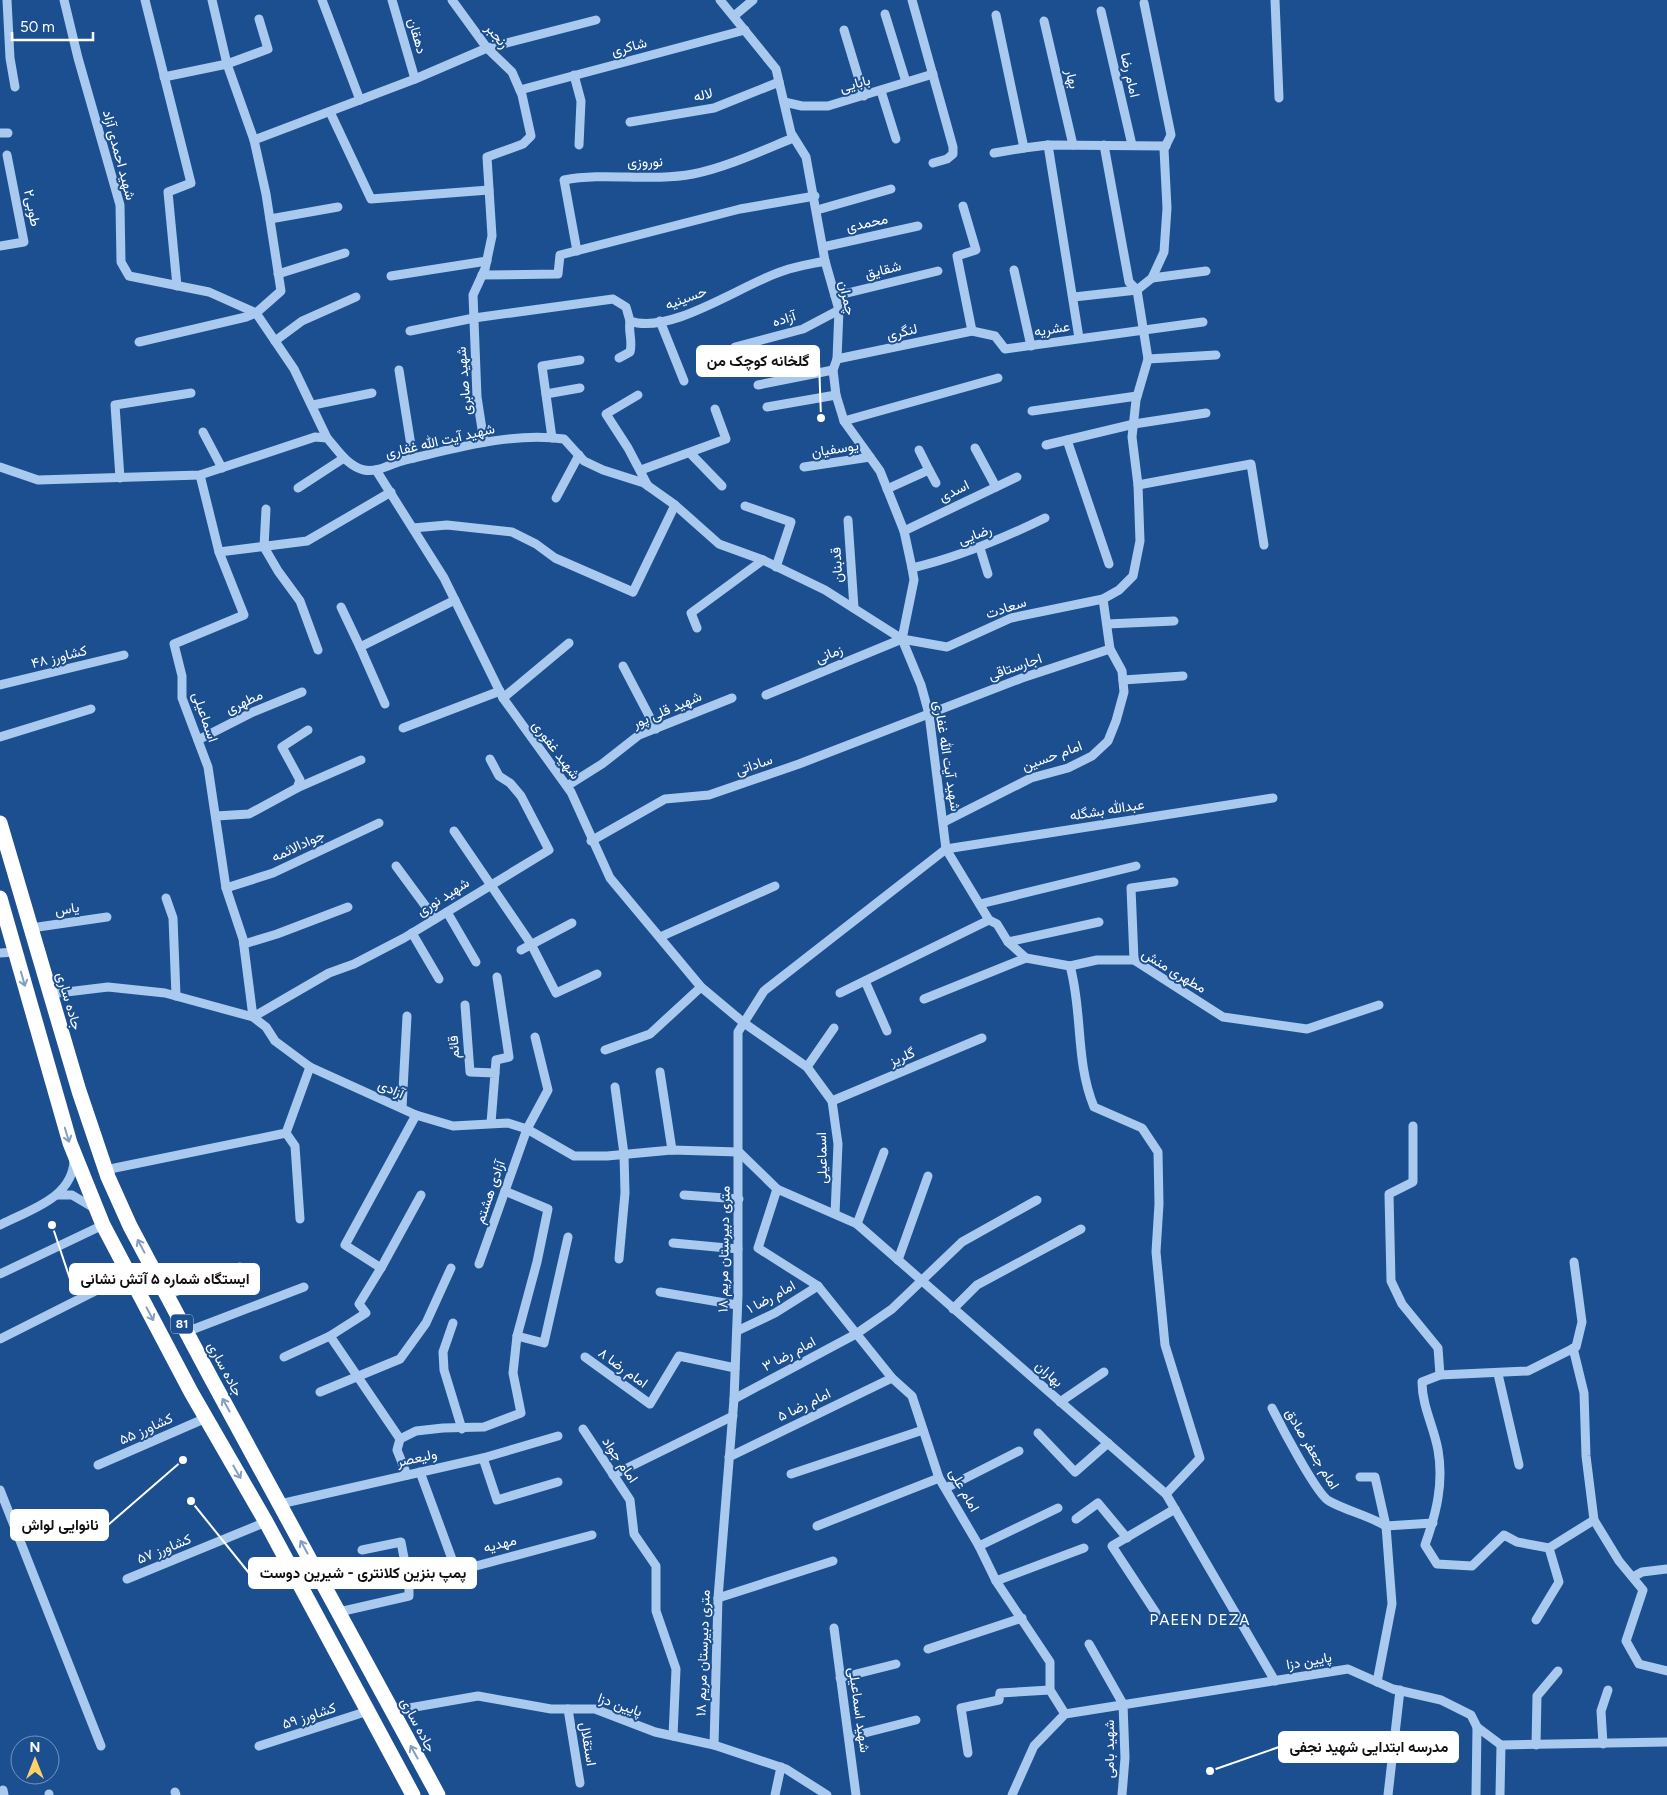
<svg xmlns="http://www.w3.org/2000/svg" width="1667" height="1795" font-family="Figtree,Vazirmatn,sans-serif">
<style>
.lines{fill:none;stroke-linecap:round;stroke-linejoin:round}
.minor{stroke:#a9c9ee;stroke-width:9}
.highway{stroke:#fff;stroke-width:15}
.oneway{stroke:#829ec1}
.labels{text-anchor:middle;dominant-baseline:central;stroke-width:4;stroke-linejoin:round;paint-order:stroke}
.shield{fill:#1b4f8f;stroke:#bbcadd;stroke-width:1}
.shield-label{font-size:12px;font-weight:bold;fill:#fff}
.street-label{font-size:14px;fill:#fff;stroke:#1b4f8f}
.neighbourhood-label{font-size:15px;letter-spacing:1px;fill:#fff;stroke:#1b4f8f}
.leader{fill:none;stroke:#fff;stroke-width:2}
.callout-dot{fill:#fff;stroke:#1b4f8f;stroke-width:2}
.callout{fill:#fff;stroke:#fff;stroke-width:2}
.callout-label{font-size:15px;text-anchor:middle;font-weight:bold;fill:#111}
</style>
<rect width="100%" height="100%" fill="#1b4f8f"/>
<g class="lines">
<!-- minor -->
<g class="minor">
<path d="M7,0L10,58L15,87"/>
<path d="M64,0L78,58L120,205L121,262L129,276L209,292L256,313L294,369L327,438"/>
<path d="M145,0L191,183L168,192L177,286"/>
<path d="M212,0L227,64L268,49L259,19"/>
<path d="M322,0L360,100"/>
<path d="M392,0L415,79"/>
<path d="M452,0L487,48L512,72L522,95L531,136L523,144L487,157L492,236L485,269L473,295L477,397L484,442"/>
<path d="M720,0L776,69L791,133L806,157L825,261L839,310L837,359L833,370L836,395L844,421L880,471L904,531L912,568L914,580L902,639"/>
<path d="M912,0L953,147V154L947,159L933,163"/>
<path d="M1275,0L1279,98"/>
<path d="M1101,11L1132,145"/>
<path d="M885,14L906,82"/>
<path d="M996,15L1024,148L1048,145L1166,146"/>
<path d="M734,16L753,0"/>
<path d="M1044,21L1073,145"/>
<path d="M844,30L864,96"/>
<path d="M574,75L581,101L579,145"/>
<path d="M520,90L745,30"/>
<path d="M881,91L896,139"/>
<path d="M784,102L802,106H828L933,74"/>
<path d="M330,112L371,199L489,190"/>
<path d="M630,122L714,108L779,82"/>
<path d="M0,133H8"/>
<path d="M254,140L415,79L487,48L596,20"/>
<path d="M1048,145L1079,338"/>
<path d="M1104,145L1129,282L1137,290"/>
<path d="M994,153L1024,148"/>
<path d="M963,206L976,250L957,256L972,331"/>
<path d="M817,210L891,189"/>
<path d="M270,219L338,207"/>
<path d="M0,246L24,242L7,155"/>
<path d="M823,247L918,226"/>
<path d="M577,251L564,180C606,172 650,182 693,174C727,167 761,151 793,138"/>
<path d="M1014,270L1031,346"/>
<path d="M278,274L345,253"/>
<path d="M482,275L558,274L560,255L740,209L815,196"/>
<path d="M391,276L487,261"/>
<path d="M1152,278L1206,271"/>
<path d="M835,296L938,271"/>
<path d="M1074,297L1137,290"/>
<path d="M660,321L684,381"/>
<path d="M410,331L474,318L613,299L626,307L630,321C670,336 744,283 783,271C797,266 811,264 825,261"/>
<path d="M275,341L302,321L356,297"/>
<path d="M139,342L246,317L256,313L281,291L266,194L254,140L227,64L164,77"/>
<path d="M735,347L803,329L839,310"/>
<path d="M619,358L630,352C633,341 628,332 630,321"/>
<path d="M837,359L972,331L995,336L1005,349L1203,322"/>
<path d="M1148,359L1216,355"/>
<path d="M399,370L413,458"/>
<path d="M758,385L833,370"/>
<path d="M546,394L580,388"/>
<path d="M638,395L606,414L628,448L648,486"/>
<path d="M313,405L372,393"/>
<path d="M767,407L836,395"/>
<path d="M1032,411L1137,396"/>
<path d="M844,421L998,378"/>
<path d="M203,432L222,468"/>
<path d="M552,438L542,366L580,360"/>
<path d="M1067,440L1109,564"/>
<path d="M1046,445L1134,424L1206,413"/>
<path d="M975,448L996,487"/>
<path d="M690,453L722,486"/>
<path d="M0,467L38,480L200,475L315,437L327,438C338,450 347,466 364,470C378,473 392,463 405,460C457,448 511,432 564,439L584,461L603,470L644,483L675,505L719,544L763,560L825,590L902,639L921,685L929,714L946,849L989,920L997,924L1008,942L1026,958L1070,966L1097,960H1134L1223,1017L1307,1029L1379,1005"/>
<path d="M804,467L870,457"/>
<path d="M376,470L444,578L503,698L571,792L610,878L701,987L744,1023L807,1067L832,1101L838,1144L835,1214"/>
<path d="M641,470L726,439L715,409"/>
<path d="M929,470L936,483"/>
<path d="M200,475L219,552L244,615L174,644L182,676V698L208,767L226,888L243,939L253,1017L329,973L354,964L404,938L549,850L521,796L510,783L499,776L490,759"/>
<path d="M120,478L115,405L191,393"/>
<path d="M1138,485L1251,464L1264,545"/>
<path d="M298,488L344,458"/>
<path d="M887,489L929,470L919,450"/>
<path d="M556,498L579,455"/>
<path d="M745,506L791,522L776,567"/>
<path d="M266,509L264,547L278,571L300,601L318,650"/>
<path d="M848,520L854,608"/>
<path d="M413,528L447,525L512,532L536,544L555,558L633,592L675,505"/>
<path d="M904,531L1017,477"/>
<path d="M980,548L988,574"/>
<path d="M219,552L307,541L391,492"/>
<path d="M912,568C959,557 1002,539 1045,518"/>
<path d="M341,607L360,647"/>
<path d="M1107,624L1174,621"/>
<path d="M697,628L691,613L763,560"/>
<path d="M902,639L947,647L1011,618L1103,599L1119,590L1133,576L1140,541L1138,485L1132,437L1136,400L1148,359L1137,290L1152,278L1164,252L1167,208L1164,149L1171,135L1144,3"/>
<path d="M623,666L656,729"/>
<path d="M1123,680L1183,676"/>
<path d="M0,685L124,655"/>
<path d="M766,695L902,639"/>
<path d="M503,698L569,643"/>
<path d="M385,704L360,647L455,600"/>
<path d="M403,728L500,691"/>
<path d="M0,737L91,709"/>
<path d="M198,740L253,712L302,692"/>
<path d="M567,786L602,764L639,735L732,698"/>
<path d="M297,788L361,760"/>
<path d="M216,816L249,814L297,788L300,780L282,747L308,730"/>
<path d="M944,822L1031,778L1068,768L1092,756L1108,741L1116,721L1124,692L1122,671L1110,649L1103,599"/>
<path d="M454,831L531,944L556,993L597,974"/>
<path d="M591,841L665,799L709,795L799,764L1022,678L1110,649"/>
<path d="M396,866L435,919"/>
<path d="M226,888L273,873L379,823"/>
<path d="M166,898L173,918L176,996"/>
<path d="M980,904L1136,866"/>
<path d="M447,912L476,962"/>
<path d="M31,928L107,917"/>
<path d="M412,933L439,979"/>
<path d="M660,937L775,886"/>
<path d="M1008,942L1099,922"/>
<path d="M244,944L277,934L348,907"/>
<path d="M521,950L572,923"/>
<path d="M0,953L15,952"/>
<path d="M1134,960L1131,888L1174,882"/>
<path d="M1070,966C1083,1012 1075,1061 1094,1107L1142,1128L1158,1152L1159,1204L1156,1252L1165,1345L1200,1458L1166,1494"/>
<path d="M865,981L887,1031"/>
<path d="M840,993L989,920"/>
<path d="M50,994L108,987L165,993L253,1017L266,1027L275,1041L310,1067L416,1115L453,1126L508,1123L527,1129L574,1156H607L672,1150L739,1152L777,1189L857,1224L1166,1494L1275,1681"/>
<path d="M924,999L1026,958"/>
<path d="M465,1005L470,1072L495,1073L491,1123"/>
<path d="M605,1050L650,1034L701,987"/>
<path d="M807,1067L834,1028"/>
<path d="M660,1072L672,1150"/>
<path d="M495,1073L496,1060L509,1057L497,977"/>
<path d="M615,1087L624,1154L625,1193L619,1259"/>
<path d="M832,1101L982,1038"/>
<path d="M402,1108L407,1016"/>
<path d="M1413,1126V1182L1389,1194L1391,1281L1402,1304L1438,1348L1440,1375"/>
<path d="M286,1133L295,1146L300,1219"/>
<path d="M105,1170L286,1133L310,1067"/>
<path d="M777,1189L758,1248L818,1286L892,1378L912,1396L939,1478L979,1546L996,1581L1050,1662V1690L1065,1714"/>
<path d="M58,1195H72L94,1208"/>
<path d="M684,1195L739,1199"/>
<path d="M857,1224L884,1152"/>
<path d="M0,1225C29,1210 73,1198 74,1160"/>
<path d="M673,1243L738,1249"/>
<path d="M898,1260L928,1176"/>
<path d="M1574,1262L1582,1322L1576,1347L1528,1371L1440,1375L1422,1382C1422,1406 1434,1427 1438,1450C1444,1484 1436,1514 1425,1545L1437,1564L1472,1566L1504,1535L1517,1542L1549,1548L1594,1520"/>
<path d="M479,1264L527,1129L548,1090L535,1037"/>
<path d="M381,1268L421,1195"/>
<path d="M0,1274L103,1225"/>
<path d="M660,1292L737,1305"/>
<path d="M167,1295L240,1267"/>
<path d="M953,1309L977,1285L1081,1229"/>
<path d="M453,1323L443,1352L444,1370L462,1429"/>
<path d="M737,1331L775,1313L818,1286"/>
<path d="M186,1332L304,1287"/>
<path d="M517,1336L544,1343L568,1237"/>
<path d="M0,1339L129,1274"/>
<path d="M1573,1348L1584,1393L1586,1456L1594,1520L1619,1561L1643,1590L1626,1641L1639,1664L1667,1671"/>
<path d="M284,1357L330,1336"/>
<path d="M585,1357L650,1404L679,1356L735,1368"/>
<path d="M1498,1374L1519,1465"/>
<path d="M320,1392L400,1359L426,1323L451,1268"/>
<path d="M734,1399L856,1334L892,1309L962,1242L1037,1200"/>
<path d="M1060,1402L1104,1372"/>
<path d="M1272,1408C1280,1424 1317,1495 1329,1501C1347,1511 1367,1515 1386,1526"/>
<path d="M583,1429L630,1500L634,1534L656,1566V1611L676,1669L673,1736"/>
<path d="M1038,1433L1075,1472L1108,1443"/>
<path d="M400,1439L416,1431L443,1428L484,1427L521,1413L513,1373L517,1336L537,1262L548,1209L505,1191"/>
<path d="M729,1457L892,1378"/>
<path d="M483,1458L497,1500L558,1482"/>
<path d="M98,1465L206,1418"/>
<path d="M420,1472L456,1570"/>
<path d="M791,1474L923,1430"/>
<path d="M407,1475L397,1450L400,1439L330,1336L366,1313L359,1304L381,1268L345,1245L416,1115"/>
<path d="M613,1475L733,1416"/>
<path d="M1360,1477H1375L1386,1526"/>
<path d="M946,1488L1019,1451"/>
<path d="M0,1490L101,1746"/>
<path d="M280,1504L483,1458L558,1436"/>
<path d="M1076,1519L1098,1503L1127,1538"/>
<path d="M817,1526L939,1478"/>
<path d="M979,1546L1058,1508"/>
<path d="M362,1550L401,1542L409,1584"/>
<path d="M1633,1577L1642,1572L1667,1569"/>
<path d="M127,1579L266,1522"/>
<path d="M996,1581L1084,1548"/>
<path d="M718,1598L833,1561"/>
<path d="M339,1612L409,1596V1584L592,1535"/>
<path d="M1156,1613L1112,1546L1175,1509"/>
<path d="M1536,1620L1559,1582L1549,1548"/>
<path d="M834,1628L856,1795"/>
<path d="M1089,1644L1123,1704L1125,1758L1122,1795"/>
<path d="M928,1649L1022,1618"/>
<path d="M840,1678L896,1664"/>
<path d="M1377,1682L1392,1604L1386,1526L1433,1523"/>
<path d="M568,1709L580,1783"/>
<path d="M392,1711L478,1696L551,1709H595L655,1732L714,1745L786,1769L827,1795"/>
<path d="M849,1737L916,1720"/>
<path d="M1603,1744L1601,1711L1608,1690"/>
<path d="M714,1745L718,1598L734,1399L738,1295V1032L764,991L946,849L1273,798"/>
<path d="M1536,1745L1537,1696L1558,1671"/>
<path d="M259,1746L368,1711"/>
<path d="M968,1753L961,1708L999,1700L1000,1693L1050,1690"/>
<path d="M3,1790L4,1795"/>
<path d="M175,1792L176,1795"/>
<path d="M49,1794V1795"/>
<path d="M775,1795L781,1767"/>
<path d="M1012,1795L1034,1746L1065,1714L1348,1669L1393,1689L1441,1700L1471,1715L1477,1727L1501,1745L1667,1742"/>
<path d="M1388,1795L1400,1690"/>
<path d="M1476,1795L1477,1727"/>
<path d="M1500,1795L1501,1745"/>
</g>
<!-- highway -->
<g class="highway">
<path d="M0,823L79,1091L108,1177L130,1226L212,1380L438,1795"/>
<path d="M0,898L70,1143L103,1225L191,1392L266,1522L413,1795"/>
</g>
</g>
<!-- one-way arrows -->
<defs><path id="oneway-shaft" d="M-6 0H5M1.5-3L5.5 0L1.5 3" fill="none" stroke-width="1.6" stroke-linecap="round" stroke-linejoin="round" transform="scale(1.25)"/></defs>
<g class="oneway">
<use href="#oneway-shaft" transform="translate(23 979) rotate(74)"/>
<use href="#oneway-shaft" transform="translate(67 1135) rotate(73)"/>
<use href="#oneway-shaft" transform="translate(141 1246) rotate(-118)"/>
<use href="#oneway-shaft" transform="translate(150 1314) rotate(62)"/>
<use href="#oneway-shaft" transform="translate(226 1405) rotate(-119)"/>
<use href="#oneway-shaft" transform="translate(237 1472) rotate(60)"/>
<use href="#oneway-shaft" transform="translate(304 1547) rotate(-119)"/>
<use href="#oneway-shaft" transform="translate(414 1752) rotate(-119)"/>
</g>
<g class="labels">
<!-- shield labels -->
<rect class="shield" x="171" y="1314.5" width="22" height="19" rx="4"/>
<g class="shield-label">
<text x="182" y="1324">81</text>
</g>
<!-- street labels -->
<g class="street-label">
<text transform="translate(417 36) rotate(74)">دهقان</text>
<text transform="translate(497 36) rotate(49)">رنجبر</text>
<text transform="translate(629 47) rotate(-15)">شاکری</text>
<text transform="translate(1130 75) rotate(77)">امام رضا</text>
<text transform="translate(1072 79) rotate(77)">بهار</text>
<text transform="translate(855 84) rotate(-16)">بابایی</text>
<text transform="translate(703 95) rotate(-13)">لاله</text>
<text transform="translate(119 155) rotate(75)">شهید احمدی آزاد</text>
<text transform="translate(645 162) rotate(-1)">نوروزی</text>
<text transform="translate(32 208) rotate(79)">طوبی۲</text>
<text transform="translate(867 223) rotate(-12)">محمدی</text>
<text transform="translate(883 270) rotate(-14)">شقایق</text>
<text transform="translate(686 298) rotate(-20)">حسینیه</text>
<text transform="translate(847 298) rotate(78)">چمران</text>
<text transform="translate(784 319) rotate(-17)">آزاده</text>
<text transform="translate(1052 329) rotate(-9)">عشریه</text>
<text transform="translate(902 332) rotate(-13)">لنگری</text>
<text transform="translate(464 381) rotate(-95)">شهید صابری</text>
<text transform="translate(440 441) rotate(-13)">شهید آیت الله غفاری</text>
<text transform="translate(835 449) rotate(-9)">یوسفیان</text>
<text transform="translate(954 491) rotate(-26)">اسدی</text>
<text transform="translate(975 535) rotate(-20)">رضایی</text>
<text transform="translate(837 565) rotate(-94)">قدبنان</text>
<text transform="translate(1006 608) rotate(-18)">سعادت</text>
<text transform="translate(829 654) rotate(-22)">زمانی</text>
<text transform="translate(59 657) rotate(-14)">کشاورز ۴۸</text>
<text transform="translate(1015 667) rotate(-19)">اجارستاقی</text>
<text transform="translate(244 702) rotate(-25)">مطهری</text>
<text transform="translate(667 710) rotate(-23)">شهید قلی پور</text>
<text transform="translate(205 717) rotate(71)">اسماعیلی</text>
<text transform="translate(556 750) rotate(53)">شهید غفوری</text>
<text transform="translate(947 756) rotate(81)">شهید آیت الله غفاری</text>
<text transform="translate(1052 756) rotate(-20)">امام حسین</text>
<text transform="translate(754 765) rotate(-19)">ساداتی</text>
<text transform="translate(1107 810) rotate(-9)">عبدالله بشگله</text>
<text transform="translate(298 846) rotate(-25)">جوادالائمه</text>
<text transform="translate(443 897) rotate(-32)">شهید نوری</text>
<text transform="translate(67 909) rotate(-8)">یاس</text>
<text transform="translate(1174 971) rotate(31)">مطهری منش</text>
<text transform="translate(69 1001) rotate(74)">جاده ساری</text>
<text transform="translate(454 1047) rotate(-94)">قائم</text>
<text transform="translate(902 1057) rotate(-23)">گلریز</text>
<text transform="translate(391 1089) rotate(24)">آزادی</text>
<text transform="translate(822 1158) rotate(-91)">اسماعیلی</text>
<text transform="translate(490 1192) rotate(-71)">آزادی هشتم</text>
<text transform="translate(724 1249) rotate(-89)">۱۸ متری دبیرستان مریم</text>
<text transform="translate(771 1297) rotate(-29)">امام رضا ۱</text>
<text transform="translate(789 1354) rotate(-28)">امام رضا ۳</text>
<text transform="translate(623 1368) rotate(36)">امام رضا ۸</text>
<text transform="translate(225 1369) rotate(62)">جاده ساری</text>
<text transform="translate(1049 1374) rotate(41)">بهاران</text>
<text transform="translate(804 1405) rotate(-26)">امام رضا ۵</text>
<text transform="translate(146 1429) rotate(-24)">کشاورز ۵۵</text>
<text transform="translate(1312 1449) rotate(59)">امام جعفر صادق</text>
<text transform="translate(417 1458) rotate(-12)">ولیعصر</text>
<text transform="translate(620 1460) rotate(56)">امام جواد</text>
<text transform="translate(964 1490) rotate(61)">امام علی</text>
<text transform="translate(500 1544) rotate(-14)">مهدیه</text>
<text transform="translate(164 1549) rotate(-22)">کشاورز ۵۷</text>
<text transform="translate(703 1653) rotate(-88)">۱۸ متری دبیرستان مریم</text>
<text transform="translate(1309 1661) rotate(-10)">پایین دزا</text>
<text transform="translate(620 1705) rotate(19)">پایین دزا</text>
<text transform="translate(859 1710) rotate(82)">شهید اسماعیلی</text>
<text transform="translate(309 1716) rotate(-18)">کشاورز ۵۹</text>
<text transform="translate(418 1725) rotate(62)">جاده ساری</text>
<text transform="translate(588 1744) rotate(81)">استقلال</text>
<text transform="translate(1109 1749) rotate(-90)">شهید بامی</text>
</g>
<!-- neighbourhood labels -->
<g class="neighbourhood-label">
<text x="1200" y="1620">PAEEN DEZA</text>
</g>
</g>
<!-- callouts -->
<path class="leader" d="M821 418L819 361M52 1225L70 1279M183 1460L108 1525M191 1501L249 1573M1210 1771L1279 1747"/>
<g class="callout-dot">
<circle cx="821" cy="418" r="5"/>
<circle cx="52" cy="1225" r="5"/>
<circle cx="183" cy="1460" r="5"/>
<circle cx="191" cy="1501" r="5"/>
<circle cx="1210" cy="1771" r="5"/>
</g>
<g class="callout">
<rect x="697" y="346" width="122" height="30" rx="5"/>
<rect x="70" y="1264" width="189" height="30" rx="5"/>
<rect x="11" y="1510" width="97" height="30" rx="5"/>
<rect x="249" y="1558" width="227" height="30" rx="5"/>
<rect x="1279" y="1732" width="179" height="30" rx="5"/>
</g>
<g class="callout-label">
<text x="758" y="366">گلخانه کوچک من</text>
<text x="165" y="1284">ایستگاه شماره ۵ آتش نشانی</text>
<text x="60" y="1530">نانوایی لواش</text>
<text x="363" y="1578">پمپ بنزین کلانتری - شیرین دوست</text>
<text x="1369" y="1752">مدرسه ابتدایی شهید نجفی</text>
</g>
<!-- north arrow -->
<g transform="translate(35 1760)"><circle r="24" fill="#1b4f8f" stroke="#7695bc"/>
<path d="M0-4L9 19L0 12L-9 19Z" fill="#ffd166"/>
<text y="-8" font-size="14" font-weight="bold" text-anchor="middle" fill="#ffffff">N</text>
</g>
<!-- scale -->
<path d="M12 32v8h81v-8" fill="none" stroke="#ffffff" stroke-width="2.5"/>
<text x="20" y="32" font-size="15" fill="#ffffff" stroke="#1b4f8f" stroke-width="4" paint-order="stroke">50 m</text>
</svg>
